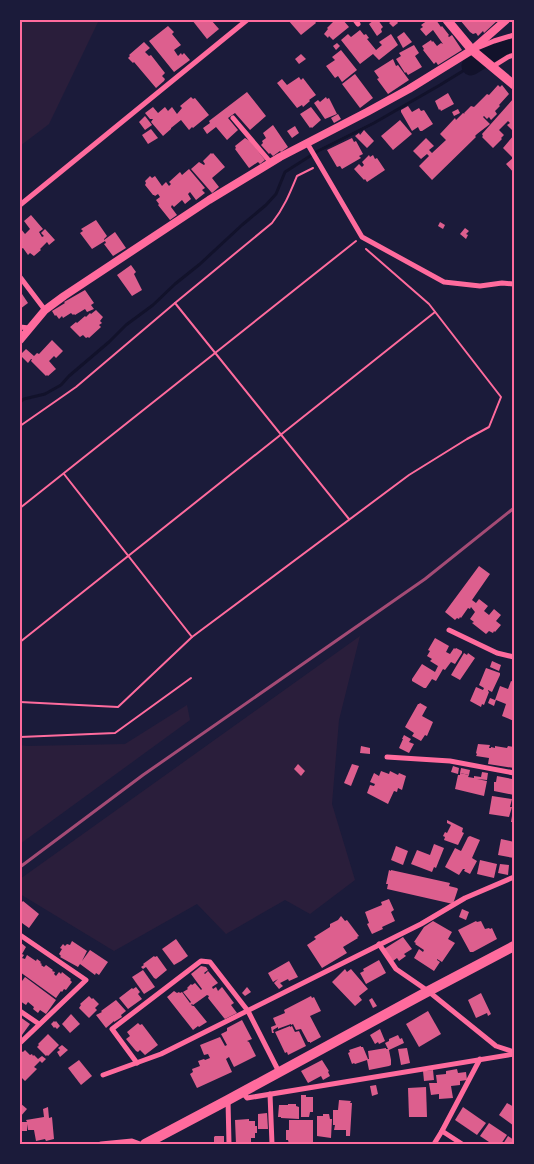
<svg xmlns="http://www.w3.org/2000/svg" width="534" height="1164" font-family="'Asap Condensed',sans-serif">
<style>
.green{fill:#2a1e3b}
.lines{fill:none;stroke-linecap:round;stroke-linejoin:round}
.stream{stroke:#12122b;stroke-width:3}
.river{stroke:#12122b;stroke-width:19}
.building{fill:#dd5f8e}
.path{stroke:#ff6b9d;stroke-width:2}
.minor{stroke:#ff6b9d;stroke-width:5}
.tertiary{stroke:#ff6b9d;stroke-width:8}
.secondary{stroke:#ff6b9d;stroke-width:9}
.trunk{stroke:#ff6b9d;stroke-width:10}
.rail{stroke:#a44b75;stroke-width:3}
.neatline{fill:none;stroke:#ff6b9d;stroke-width:2}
</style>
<rect width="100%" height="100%" fill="#1b1b3a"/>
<!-- green -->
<g class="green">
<path d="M20,20H99L49,124L20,146Z"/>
<path d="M360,636L339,720L332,804L355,880L310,914L285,900L226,934L197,904L114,951L20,894V879Z"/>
<path d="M187,705L190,720L20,844V745L27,746L125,744Z"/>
</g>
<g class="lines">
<!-- stream -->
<path class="stream" d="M20,402L24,399L45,394L61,385L69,376L109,342L126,325L153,305L175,284L200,264L242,225L266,205L276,194L285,172L318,151L374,123L440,85L471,66"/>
<!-- river -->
<path class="river" d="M471,66L497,50L514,45"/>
</g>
<!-- building -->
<g class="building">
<path d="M192,20H211L219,29L207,39Z"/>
<path d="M288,20H314L316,23L301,35Z"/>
<path d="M335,20H343L349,27L333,40L329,36L328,38L324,34L328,29L327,28Z"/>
<path d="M374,20H378L383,27L381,29L382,32L377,36L369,24Z"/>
<path d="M393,20H396L398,23L393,27L389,23Z"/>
<path d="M428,20H436L441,27L442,26L449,35L448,36L449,37L452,35L462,50L438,65L436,62L434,64L423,50L424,49L422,46L431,40L432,42L433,41L437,46L441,43L443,44L433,30L426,36L420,29L423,27L421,25Z"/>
<path d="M460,20H498L484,33L483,31L478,36L476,33L473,34L470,32Z"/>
<path d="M168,26L174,32L172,34L181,45L174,50L178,56L181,53L182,55L184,53L190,60L174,72L149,41Z"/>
<path d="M360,30L364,35L366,34L369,38L367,39L376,50L382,45L379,42L391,34L398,45L379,60L373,54L360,64L341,40L348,34L351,37Z"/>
<path d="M404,32L412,42L403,48L397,37Z"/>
<path d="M144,42L150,48L145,52L149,56L151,55L165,73L162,76L165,79L164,81L156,88L134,62L133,63L128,58L130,56L129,55Z"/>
<path d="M337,43L340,46L336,50L333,46Z"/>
<path d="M414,45L419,53L415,56L422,67L408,75L406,72L405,73L396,59L401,56L399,53Z"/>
<path d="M341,50L357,70L342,82L338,76L335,78L326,66L335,60L332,57Z"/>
<path d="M301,54L306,59L299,64L295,59Z"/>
<path d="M393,59L396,66L398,65L409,80L388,94L377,79L379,78L374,71Z"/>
<path d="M355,74L373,98L360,108L342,84Z"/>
<path d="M299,77L301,80L303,78L316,95L309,100L310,101L303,107L302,105L297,108L277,83L282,79L287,85Z"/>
<path d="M498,85L500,87L502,85L509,94L499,105L500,106L495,111L497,114L491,120L489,117L487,119L484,116L483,117L490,124L477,134L475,136L476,137L432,180L419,166L429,156L427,154L421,159L413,151L426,138L434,146L429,150L432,153L446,140L440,134L455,118L456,120L463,113L465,114L464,113L471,106L474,107L487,94L489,95Z"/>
<path d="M247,92L266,116L250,130L235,113L228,118L238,130L227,140L216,127L207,134L203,128L210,123L209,121Z"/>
<path d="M448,93L454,104L441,111L440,109L439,110L435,101Z"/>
<path d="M191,97L193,99L195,98L209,115L193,128L192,127L189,130L181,120L171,128V129L163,136L151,122L153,119H150L145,113L153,107L158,113L165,107L168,111L172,107L177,114L182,108L180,106Z"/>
<path d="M326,97L327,99L329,98L337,114L325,119L314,103L318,100L320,102Z"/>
<path d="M513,99L514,100V127L512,130L507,125L510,123L508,121L499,130L504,135L501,138L502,139L493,148L482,137L483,136L482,134Z"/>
<path d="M408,106L412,112L419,108L421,111L424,110L433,124L422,131H420L418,127L412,131L401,112V110Z"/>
<path d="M311,107L321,120L312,128L311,127L310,128L300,114Z"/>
<path d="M458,109L460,113L454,116L452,112Z"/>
<path d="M338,114L341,119L334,123L331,118Z"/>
<path d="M145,116L152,125L145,130L139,122Z"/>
<path d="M400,120L412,134L393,150L381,136Z"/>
<path d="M273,125L288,147L281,152L280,151L273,156L270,153L269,154L261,145L263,143L262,141L266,138L263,133Z"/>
<path d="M295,126L299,133L292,138L287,131Z"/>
<path d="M151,129L158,138L148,144L142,135Z"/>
<path d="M364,130L374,141L367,148L355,136L359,133L360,135Z"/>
<path d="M514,135V173L506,164L513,158L503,148Z"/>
<path d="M245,138L250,141L265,160L260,164L258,162L249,168L235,149L236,148L235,146Z"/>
<path d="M352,138L354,142L356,141L363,154L359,156L361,158L342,169L340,166L337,167L327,150Z"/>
<path d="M211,153L212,154L213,153L225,167L212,178L219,187L212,193L191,169L199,162L204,165L205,164L203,161Z"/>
<path d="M369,155L370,157L373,155L375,159L377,158L385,170L367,182L365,179L364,180L354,169L359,164L362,167L364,165L362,162Z"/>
<path d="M189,169L205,188L202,190L205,193L196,200L190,192L188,194L191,199L185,204L182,200L174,207L172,205L171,207L177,215L170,220L158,205L159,204L156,200L160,197L158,194L155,196L154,195H153L145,185L146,183L145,181L150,176L152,178L155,176L162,186L166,182L169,186L171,184L169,182L180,172L182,175Z"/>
<path d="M31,215L43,229L39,232L42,237L44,236L41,233L45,229L55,240L49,245L47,242L40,249L41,250L34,256L30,253L28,255L23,248L21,249L20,247V231L21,229L25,234L30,229L24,221Z"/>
<path d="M96,220L107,236L104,239V240L115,232L126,248L113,256L104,244L106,243L105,241L92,249L80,233L83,231L81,229Z"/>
<path d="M440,222L445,225L443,229L438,226Z"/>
<path d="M465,228L469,231L466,234L468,235L466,239L460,234Z"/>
<path d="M131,265L136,272L134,274L142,290L132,296L117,275Z"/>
<path d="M85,290L94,303L91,305L94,309L87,312L85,309L75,315L74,314L73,315L71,313L63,318L62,316L59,319L56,315L55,316L52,311L65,303L64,302Z"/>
<path d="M20,291L28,303L20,309Z"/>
<path d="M96,310L103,317L100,321L102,323L99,325L101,327L89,338L88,337L86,338L83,335L80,337L70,327L76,322L77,323L85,316L86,317L90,313L91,314Z"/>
<path d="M52,340L63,351L56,358L54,356L49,361L56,369L48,376L47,375L46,376L31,361L32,359H31L28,363L20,355L26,349L34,356L37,353L39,354Z"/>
<path d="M479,566L490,574L472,600L476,603L479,599L488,606L484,611L489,615L494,609L501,615L496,621L501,625L495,632L494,631L493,633L489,631L486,634L472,623L474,622L470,619L475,612L471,607L470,609L468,608L461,618L460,617L459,619L457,618L455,620L445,612Z"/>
<path d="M435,638L449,646L446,652L450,654L454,648L455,649L456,648L462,651V653L455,664L451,662L445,670L443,669L436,681L432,679L426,688H424L412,681V679L422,664L435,672L438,666L430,661L432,659L427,656L430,651L428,650Z"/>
<path d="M464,653L467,655L468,653L475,658L460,680L451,675Z"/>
<path d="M492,661L501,665L499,671L490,667Z"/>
<path d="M486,668L500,673V675L492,692L488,690V691L489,692L484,705L482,704L481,707L470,701L476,687L483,690L484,688L479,685Z"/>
<path d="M511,681L514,682V721L502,716L506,704L496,700L494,706L488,703L490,698L495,700L500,686L508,689Z"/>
<path d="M420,703L427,707L422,716L433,722L427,736L425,735L421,741L412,736L414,733L405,727L418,704H419Z"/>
<path d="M404,735L411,739L409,742L414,744L409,753L399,748L403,739H402Z"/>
<path d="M478,744L490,745L489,748H491V747L495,748V746L507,748L508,746L514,747V768L488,764L489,758L476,756L477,754L476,753Z"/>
<path d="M361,746L370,748V754L360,753Z"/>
<path d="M298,764L305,771L301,776L294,769Z"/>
<path d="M352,764L359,766L351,786L344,783Z"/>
<path d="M453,766L459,768L458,774L451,772Z"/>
<path d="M461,768L470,770L469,775L460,773Z"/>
<path d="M381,771L389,774L390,771L398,775L399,773L406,776L402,790L398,788L397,792L394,791L388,804L367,793L370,785L374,786L375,784L370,782L374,773L379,776Z"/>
<path d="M482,772L488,773L487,780L477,779L487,781L484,796L455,789L458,775H460V773L469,775L468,777L474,778V776L481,777Z"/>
<path d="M513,774H514V795L494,791V782H496L497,776L512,779Z"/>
<path d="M492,796L512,799L510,807H512L509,817L489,814Z"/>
<path d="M513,810H514V822H511Z"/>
<path d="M447,820L463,828L462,832L464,833L458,845L444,840L445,837L443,836L445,832L447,833L451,825L447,823Z"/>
<path d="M470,836L480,840L472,858L477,861L470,874L464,871L465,869H463L459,875L445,867L455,848L461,851L468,837Z"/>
<path d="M501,839L514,842V858L498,855Z"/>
<path d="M434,844L444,848L436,868L434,867L432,872L411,864L417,850L430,855Z"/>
<path d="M396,846L408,851L403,865L391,860Z"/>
<path d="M480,860L497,864L494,878L477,874Z"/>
<path d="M500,864L509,865L508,875L498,873Z"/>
<path d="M389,870L391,871V870L450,883L449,886L457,888L458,889L453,904L387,889L388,884H386Z"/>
<path d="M389,899L394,910L391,912L395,921L382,927L383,929L372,934L367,924L369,923L365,912L382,905L381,902Z"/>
<path d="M23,901L39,914L29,928L22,923L20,926V904Z"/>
<path d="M462,909L469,912L466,920L459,917Z"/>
<path d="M341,916L345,921L347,920L359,936L357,937L358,938L343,947L347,953L322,968L307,945L316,939L314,937L330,927V924L338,920Z"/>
<path d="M433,921L452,932L448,939L455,943L442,962L437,959V960L440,962L434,971L414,958L419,949L423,952L424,950L415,944L416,943L414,942L424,927Z"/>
<path d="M476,921L477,922L481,921L485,929L489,928L490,929L492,928L497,939L473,952H470L458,930Z"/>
<path d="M403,937L412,949L404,954L406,956L399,961L397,958L393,961L384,949Z"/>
<path d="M176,939L188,956L181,961L174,965L162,949Z"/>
<path d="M72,941L87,951L82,961L90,950L108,962L99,975L96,973L95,975L80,964L78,967L60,957L61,956L59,954L62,949L60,948L63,944L65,946L67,944L70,945Z"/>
<path d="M20,942L26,947L22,954L24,955L22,958L25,959L27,955L36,961L37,959L41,962L40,963L42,964L41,965L44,967L46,965L53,970L52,971L55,972L54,974L56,976L59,972L61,974L62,972L71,979L70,980L72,982L66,990L64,989L62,992L61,991L56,998L20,972Z"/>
<path d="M154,956L155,957L157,956L167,970L156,979L154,978L146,967L143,969L141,967L144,965L143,964Z"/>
<path d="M379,960L386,973L366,984L360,973L364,971L363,969Z"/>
<path d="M289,961L298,977L289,981L288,979L280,983L283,986L279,989L274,983L278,979L273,982L268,973Z"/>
<path d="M201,966L206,967L208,970L204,973L205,974L208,971L218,983L212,987L213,989L216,987L218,991L222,987L234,1003L231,1005L237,1013L225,1019L224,1018L208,998L209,996L207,995L193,1005L192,1004L191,1005L193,1006H194L207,1022L199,1027L198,1026L193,1030L167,997L174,991L177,993L179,992L180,993L182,992L190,1003L191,1002L183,992L188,989L187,988L191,984L192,985L195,983L201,990L202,989L191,974Z"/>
<path d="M345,969L347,972L351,969L368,989L359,996L362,1000L355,1006L332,982Z"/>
<path d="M143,970L155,987L144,994L132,977Z"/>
<path d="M25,977L56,1000L46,1014L40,1010L38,1013L33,1009L34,1007L28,1002L26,1005L20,1001V980L22,981Z"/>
<path d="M136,987L140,992L138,994L142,999L128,1009L119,998L132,988L133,989Z"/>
<path d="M247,987L251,992L245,996L242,993Z"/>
<path d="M481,993L491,1014L488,1016L487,1013L476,1018L468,1000Z"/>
<path d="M89,996L92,999L93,998L99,1004L95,1008L97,1010L89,1018L79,1008L81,1005L80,1004Z"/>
<path d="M311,996L312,998L314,997L321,1011L310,1016L321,1037L310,1043V1042H308L301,1029L296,1030L293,1024L291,1025V1024L280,1028L278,1029V1027L273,1030L274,1033H272L271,1027L276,1025L273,1018L285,1013L284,1010Z"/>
<path d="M372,998L377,1006L373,1008L369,1000Z"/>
<path d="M116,1000L126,1011L121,1015L122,1017L114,1022L113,1021V1022L106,1028L96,1015L102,1012L101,1011Z"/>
<path d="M428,1011L441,1034L419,1047L406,1024Z"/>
<path d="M71,1014L80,1024L70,1033L62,1024Z"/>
<path d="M20,1017L30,1024L22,1035L20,1033Z"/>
<path d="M242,1020L252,1039L247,1041L249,1042L256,1056L234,1067L229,1057L226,1059L232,1072L197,1088L190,1074L193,1072L192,1069L200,1066L198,1061L204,1059L205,1060L210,1058L208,1054L204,1055L200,1045L220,1037L225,1046L227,1045L221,1034L227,1031V1028Z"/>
<path d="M54,1021L55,1022L56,1021L60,1026L57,1029L55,1027L54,1028L51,1024Z"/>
<path d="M138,1023L140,1025L142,1024L158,1045L145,1055L140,1050L138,1052L136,1051L126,1039L130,1036L127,1032Z"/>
<path d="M290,1026V1027L292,1026L295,1032L299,1031L306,1046L288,1055L287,1052L285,1053L275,1032Z"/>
<path d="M380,1029L385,1041L379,1044L378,1042L375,1044L370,1035Z"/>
<path d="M48,1034L59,1045L48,1056L47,1055L46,1056L37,1047L39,1045L38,1044Z"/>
<path d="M398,1035L400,1039L402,1038L404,1043L389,1050L391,1060V1065L389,1066L369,1070L367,1060L355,1064L354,1063L352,1064L348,1053L350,1052L349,1050L361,1046V1047H363L368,1059H369L368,1051L386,1048V1049H388L385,1043L389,1041V1039Z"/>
<path d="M62,1045L68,1050L60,1057L57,1052L60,1050L58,1048Z"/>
<path d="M407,1048L410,1063L401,1065L398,1049Z"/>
<path d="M25,1050L30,1055L32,1054L33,1056L34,1055L38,1059L42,1056L46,1059L42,1063L40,1061L34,1067L37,1069L25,1081L20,1076V1052L21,1051L23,1052Z"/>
<path d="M79,1060L92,1076L81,1085L68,1068Z"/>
<path d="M322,1060L329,1071L328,1072L330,1076L323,1080L321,1076L308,1083L301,1071Z"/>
<path d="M457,1069L458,1073L466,1072L467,1080L460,1081V1085L451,1086L453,1098L439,1099V1094L431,1095L429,1083H437L436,1075L446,1074V1071Z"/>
<path d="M433,1070L434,1080L424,1081L423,1071Z"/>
<path d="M376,1085L378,1094L372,1096L370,1086Z"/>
<path d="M426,1087L427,1117H409L408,1088Z"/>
<path d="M301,1095H306V1097H313V1112H310L309,1117H301Z"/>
<path d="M339,1100L351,1101L350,1103H352L350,1136H346V1130H334L335,1125H333V1110H338Z"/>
<path d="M20,1103L27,1109L20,1117Z"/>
<path d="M507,1103L514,1107V1126L499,1115Z"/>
<path d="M288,1104H296V1106L299,1107V1119L281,1118V1117H278L279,1105H288Z"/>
<path d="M48,1107L49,1118L52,1117L54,1139L46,1141L45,1139L36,1141L34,1130H28L27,1124V1131H21V1122H27L26,1120L44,1117L43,1109Z"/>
<path d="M463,1107L486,1123L477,1135L455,1120Z"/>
<path d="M267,1113L268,1129H258V1114Z"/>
<path d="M323,1114H329L330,1119H332L331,1138L317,1136V1116H323Z"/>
<path d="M249,1119V1121H255V1126H257V1133H255V1138H251V1144H236L235,1120Z"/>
<path d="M289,1120H313V1144H289L288,1140H286V1130H289Z"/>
<path d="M489,1123L507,1135L501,1144H492L480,1136Z"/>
<path d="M215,1136H224V1144H214V1137Z"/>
<path d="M508,1136L514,1140V1144H503Z"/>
</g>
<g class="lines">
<!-- path -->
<g class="path">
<path d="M175,303L349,519"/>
<path d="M20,426L76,387L175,303L272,223C284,208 290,193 297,176L313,168"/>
<path d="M64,474L192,637"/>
<path d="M20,508L356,241"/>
<path d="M20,642L435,312"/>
<path d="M20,702L118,707L192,637L409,475L467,439L489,427L501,397L429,304L366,249"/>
<path d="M20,737L115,733L191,678"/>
</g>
<!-- minor -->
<g class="minor">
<path d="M355,20L358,24"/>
<path d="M477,48L494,41L514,35"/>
<path d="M492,67L508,57L514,55"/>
<path d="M233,118L271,163"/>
<path d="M307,143L362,237L444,282L480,286L502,283L514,284"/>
<path d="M20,205L247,20"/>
<path d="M20,277L45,310"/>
<path d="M20,327L29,328"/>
<path d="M449,630L497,653L514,657"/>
<path d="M387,757L450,761L514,773"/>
<path d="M20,935L86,980L20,1043"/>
<path d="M379,944L396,969L428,991L496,1046L514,1052"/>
<path d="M20,1011L39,1024"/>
<path d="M137,1063L112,1029L201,961L210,962L248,1011L279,1072"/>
<path d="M103,1075L161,1054L421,924L465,898L514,877"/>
<path d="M242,1092L247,1098L514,1054"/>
<path d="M270,1094L272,1144"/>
<path d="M228,1100L229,1144"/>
<path d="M442,1131L462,1144"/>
<path d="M101,1144L132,1141L140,1144"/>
<path d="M434,1144L442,1131L480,1059"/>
</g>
<!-- tertiary -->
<path class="tertiary" d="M20,340L45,310L64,296L209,200L257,171L280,157L367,112L409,89L472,50L506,20"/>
<!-- secondary -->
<path class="secondary" d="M447,20L472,50L514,85"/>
<!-- trunk -->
<path class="trunk" d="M145,1144L228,1100L423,994L514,946"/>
<!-- rail -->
<path class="rail" d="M20,867L143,775L425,579L514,508"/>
</g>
<!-- border -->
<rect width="534" height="1164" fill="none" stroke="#1b1b3a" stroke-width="42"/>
<rect x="21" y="21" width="492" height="1122" class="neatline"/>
</svg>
